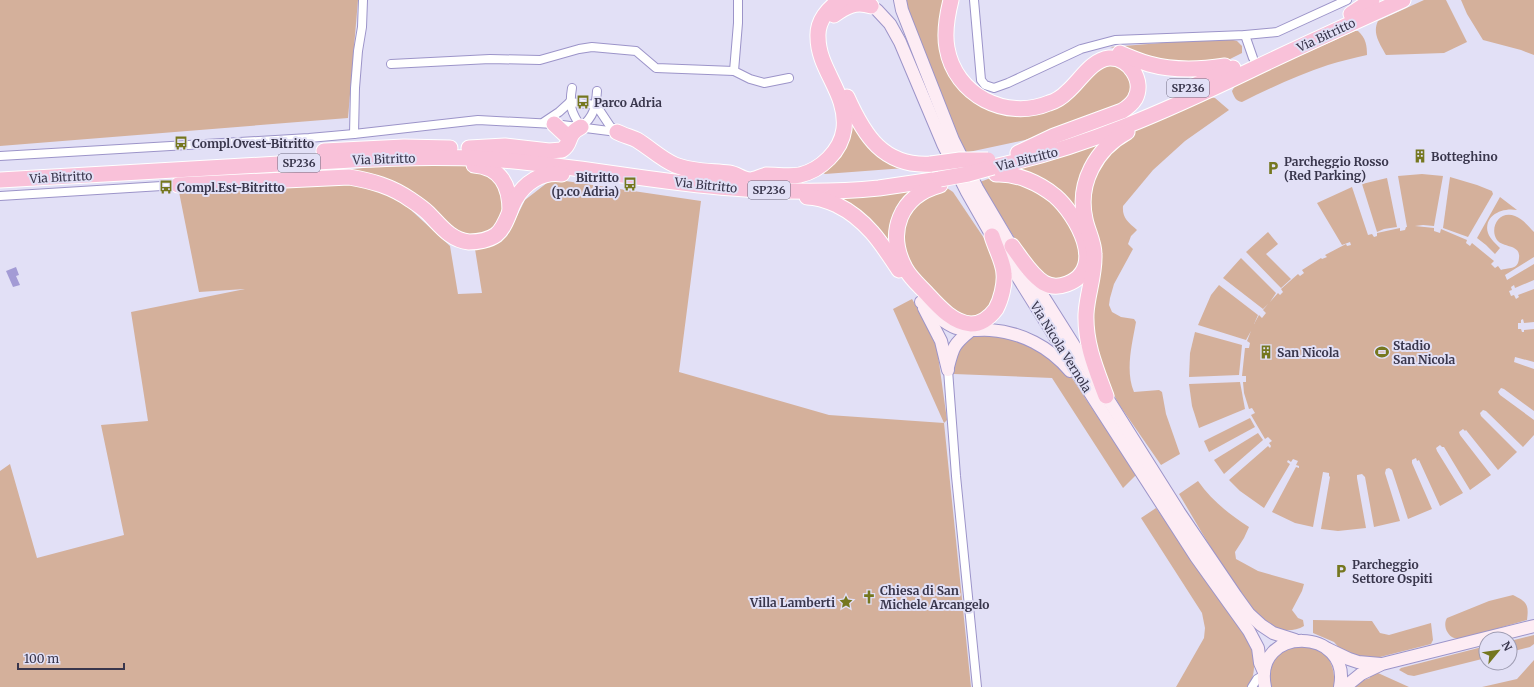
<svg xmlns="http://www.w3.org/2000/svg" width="1534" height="687" font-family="Merriweather,serif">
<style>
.green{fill:#d4b09b}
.water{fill:#a39bd5}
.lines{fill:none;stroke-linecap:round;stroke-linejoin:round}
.street-casing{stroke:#9c94c9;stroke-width:10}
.secondary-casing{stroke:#9c94c9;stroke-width:14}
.highway-casing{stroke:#fff;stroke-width:17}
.street{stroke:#fff;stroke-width:8}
.secondary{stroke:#fdecf4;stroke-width:12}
.highway{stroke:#f9c1d9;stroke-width:15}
.highway-bridge-casing{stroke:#fff;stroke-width:17;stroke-linecap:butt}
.highway-bridge{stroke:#f9c1d9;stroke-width:15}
.labels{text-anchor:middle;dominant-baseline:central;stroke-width:4;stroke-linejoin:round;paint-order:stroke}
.shield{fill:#e2e0f6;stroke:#6c697f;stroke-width:1}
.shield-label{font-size:11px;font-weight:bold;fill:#39364c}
.street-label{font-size:12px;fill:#39364c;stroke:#e2e0f6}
.poi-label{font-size:12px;font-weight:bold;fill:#39364c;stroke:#e2e0f6;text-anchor:start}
</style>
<rect width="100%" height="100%" fill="#e2e0f6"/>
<!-- green -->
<g class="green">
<path d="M0,0H358L348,118L0,146Z"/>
<path d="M905,0H948L957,78L1021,112L1109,61L1134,78L1132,100L1112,112L1025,140L964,153Z"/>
<path d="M1424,0H1446L1467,42L1444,53L1386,55C1380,44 1372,33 1378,21Z"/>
<path d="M1461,0H1534V55L1521,50L1483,40L1467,14Z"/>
<path d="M1355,31H1358C1366,38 1367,46 1367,55C1354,58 1340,61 1328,65C1298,75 1270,88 1242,102C1236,101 1234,97 1232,91L1235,86L1246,80Z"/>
<path d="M1225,38L1237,41L1242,46V53L1228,60L1194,67L1110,47Z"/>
<path d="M1204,96L1215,98L1229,110L1185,141L1153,170L1123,206C1122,218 1128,222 1137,230L1131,236L1128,244L1133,249L1114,284L1110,298L1109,305L1112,312L1121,317L1134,319L1136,322C1132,344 1125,371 1134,392L1159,390L1162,392L1166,414L1180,454L1161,465L1118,403L1095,356L1086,206L1095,160L1126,135L1153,121Z"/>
<path d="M848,112L905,168L825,174L822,172Z"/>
<path d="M1107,140L1079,214L1013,171L1027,165Z"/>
<path d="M460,164L490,169L510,202L494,230L476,237L463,234L449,227L433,207L418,195L396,182L373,174L341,170L387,166Z"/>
<path d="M1001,174L1050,192L1087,254L1076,275L1050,280L1032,266L980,182Z"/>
<path d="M1422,174L1443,176L1434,226L1423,225L1415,226L1434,228V231L1440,233L1441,229L1467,240L1466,243L1470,246L1472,243L1494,261L1491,264L1495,268L1498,266L1501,270C1508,267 1518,271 1519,258C1521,244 1503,248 1497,240C1489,228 1499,210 1515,216C1523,219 1528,226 1534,232V257L1505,275L1507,280L1534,264V280L1515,288L1514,285L1511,287L1512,290L1509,291L1511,296L1514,295L1516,299L1519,297L1518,295L1534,289V322L1524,323L1523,319L1521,320V323H1518V329H1521L1522,332H1524V330L1534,329V362L1515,357L1514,362L1534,369V411L1504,389L1501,388L1498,392L1500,395L1534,420V435L1523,447L1486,411L1483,410L1480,413L1481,416L1517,452L1498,470L1466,430L1465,431L1463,429L1459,432L1460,435L1491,475L1470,490L1444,447H1442L1440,445L1436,448L1437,451L1463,493L1440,506L1419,460L1417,461L1416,458L1412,460V463L1432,509L1408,519L1392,470L1389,468L1386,469L1385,473L1400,521L1374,527L1365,477L1362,474L1357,475V478L1366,528L1338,531L1321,529L1330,477L1329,476V473L1323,472L1313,527L1295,523L1272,512L1296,467L1299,468V466L1296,465L1298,461L1293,459L1291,462L1288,460L1287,462L1290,464L1264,508L1240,491L1229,480L1268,446L1270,448L1271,446L1269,443L1272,441L1268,437L1265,439L1251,415L1255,413L1252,408L1249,409L1244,393L1243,382H1246V376H1242L1245,348H1249L1250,343L1247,341L1251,331L1246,340L1198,325L1211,295L1219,285L1258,315L1254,324L1259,315L1262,318L1266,313L1263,310L1268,304L1263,309L1223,278L1241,258L1276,293L1270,302L1278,293L1280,295L1283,292L1281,289L1298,274L1300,276L1304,273L1302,270L1321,258L1322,259L1327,257L1325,255L1346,244L1347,246L1351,245L1350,242L1342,245L1317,203L1352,187L1368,235L1372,234L1374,237L1377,236V233L1400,228V231L1405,230L1406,227H1407L1398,176Z"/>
<path d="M1450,177L1477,185L1492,191L1493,194L1468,237L1443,228Z"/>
<path d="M1387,178L1397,227L1384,229L1377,232L1362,184Z"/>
<path d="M552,179L701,201L679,372L829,415L944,423L893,309L912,299L936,341L947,420L944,423L971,687H0V471L10,464L37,558L124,535L101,425L148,421L131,312L245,289L199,292L179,192L345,183L371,188L408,201L412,211L450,246L458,294L482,293L475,249L507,236L525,200Z"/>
<path d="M947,188L953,192L994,253L998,266L995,305L980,315L970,317L962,316L940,303L903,256V220L912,208L939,189Z"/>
<path d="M921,189L894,249L831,196Z"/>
<path d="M1500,197L1517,210C1503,207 1483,215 1488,233C1490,239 1496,244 1500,248L1495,254L1486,245L1477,238Z"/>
<path d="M1268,232L1278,244L1266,254L1291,279L1281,288L1246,252Z"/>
<path d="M1195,332L1242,345L1239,375L1189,377L1190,353Z"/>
<path d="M975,335H1006L1033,344L1070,375L1136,475L1123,488L1052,378L954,374V361L961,343Z"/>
<path d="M1240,382L1245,409L1199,428L1192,406L1189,384Z"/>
<path d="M1250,418L1255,427L1209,452L1204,441Z"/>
<path d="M1258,433L1263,440L1224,474L1214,460Z"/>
<path d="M1198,481C1212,501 1229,514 1249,527L1244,538L1235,552L1236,559L1258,571L1304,584L1302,591L1292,610L1298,618L1303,620L1304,626C1292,633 1277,631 1267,623C1258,617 1251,606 1244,598C1220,565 1200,529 1179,494Z"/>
<path d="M1156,508L1248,639C1254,654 1258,672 1248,687H1176L1204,638L1205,628L1202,613L1141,518Z"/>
<path d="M1513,595C1527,602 1529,604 1527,620L1464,638C1461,638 1456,639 1454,638C1446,635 1443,624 1447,618L1489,601Z"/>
<path d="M1313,620L1372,621L1380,633L1389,635L1431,623L1433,640L1431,644L1380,657L1365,659L1343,652L1334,642L1313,633Z"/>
<path d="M1534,635V644L1530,647L1510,652V641Z"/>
<path d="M1290,646C1296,646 1306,645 1312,646C1330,651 1336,671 1334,687H1270L1267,672L1280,652Z"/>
<path d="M1486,646V658L1414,676L1408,675L1399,670L1401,668Z"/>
<path d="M1534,660V687H1482L1517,679Z"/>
<path d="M1378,673L1409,687H1355L1361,681L1370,678V676Z"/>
</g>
<!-- water -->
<path class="water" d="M16,267L19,275L16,276L20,285L13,287L6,271Z"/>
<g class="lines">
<!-- street casing -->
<g class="street-casing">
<g id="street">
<path d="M738,0V23L734,71L750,79L764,83L789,78"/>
<path d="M974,0L981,80L985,85L994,88L1008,83L1081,49L1115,40L1245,35L1277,32L1347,0"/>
<path d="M1245,35L1253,58"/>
<path d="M391,64L490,59L540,60L579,49L592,47L636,51L656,68L734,71"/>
<path d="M572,88C569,106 571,112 581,127"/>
<path d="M570,102L596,105"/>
<path d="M596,105L610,126L616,131"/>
<path d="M544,122L559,112L570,102"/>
<path d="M581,127C594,117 596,106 597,91"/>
<path d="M354,134L355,88L358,51L362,27L363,0"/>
<path d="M0,156L309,138L354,134L478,120L554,124L617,132"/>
<path d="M0,196L178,185"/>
<path d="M948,370L956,476L977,687"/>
<path d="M1252,687L1257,679L1264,675"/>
</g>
</g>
<!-- secondary casing -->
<g class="secondary-casing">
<g id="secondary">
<path d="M900,0L902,10L953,140L977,188L1016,254"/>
<path d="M877,10L890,24L900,42L943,144L967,192L992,236L1094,399L1196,557L1249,631L1258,648L1260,663L1264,672"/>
<path d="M1029,274L1179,512L1236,596L1249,614L1261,625L1273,633L1295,640"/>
<path d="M921,302C931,311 943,323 956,328C967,332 978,329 990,330C1021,332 1050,347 1070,371"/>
<path d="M924,308L941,341L948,370"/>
<path d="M948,367C953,347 954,344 970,331"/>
<path d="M1328,649L1349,659L1358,662L1381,664"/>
<path d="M1265,687C1252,625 1352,626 1340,687"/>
<path d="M1345,687L1361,674L1382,664L1534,626"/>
</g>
</g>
<!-- highway casing -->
<g class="highway-casing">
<g id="highway">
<path d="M951,0C947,16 944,32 947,48C955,95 1006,121 1049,103C1056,101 1062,97 1067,92C1080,81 1091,60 1109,58C1129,57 1145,81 1135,99C1132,104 1127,108 1122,111L1054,136L1018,153"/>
<path d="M1351,14L1372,0"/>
<path d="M834,15C846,6 856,1 871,6"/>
<path d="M1120,53C1129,57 1139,61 1149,64C1174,71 1199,70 1225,66"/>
<path d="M1180,92L1233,68"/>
<path d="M847,97C864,135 883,167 931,164"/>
<path d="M554,124L569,138"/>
<path d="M617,132C623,135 630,137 637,140C650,148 661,159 675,165C692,172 711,171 729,173C736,174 742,179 749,180C755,180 761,176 767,175C778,175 789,177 800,175C821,170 841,151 844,129C848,93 818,70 818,37C817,21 828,8 841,0"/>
<path d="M469,148L505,146L549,151L562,150C573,143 565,135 581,127"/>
<path d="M324,151L404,147L450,148"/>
<path d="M474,165C501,167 510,186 510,211"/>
<path d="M993,167C1084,148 1168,110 1251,70C1301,46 1352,23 1403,0"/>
<path d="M996,174C1017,173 1039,183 1055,196C1076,214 1108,269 1067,284C1059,287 1051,287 1044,283C1031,275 1021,258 1012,246"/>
<path d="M0,180C93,175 186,169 279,164C349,160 418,155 488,159C569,164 650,182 732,188C781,192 830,193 879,188C899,185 920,182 940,179"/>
<path d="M178,185L349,177C372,181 391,186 411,200C417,204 423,208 428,213C440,225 450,240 469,242C477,242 489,240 496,235C506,227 509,211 515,200C524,183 542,171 562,174"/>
<path d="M940,185C900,196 886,232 905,268C911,279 921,287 929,296C940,308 954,323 971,324C982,324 990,317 996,309C1001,300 1005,284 1004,274C1004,263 995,247 992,236"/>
<path d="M807,197C818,197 828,201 837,205C866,219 882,244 899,270"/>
<path d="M1106,396C1096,369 1085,344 1086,314C1087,294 1095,275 1094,254C1094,242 1087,230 1085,219C1077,183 1096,149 1127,132"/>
</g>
</g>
<!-- street -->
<use href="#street" class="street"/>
<!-- secondary -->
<use href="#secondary" class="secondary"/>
<!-- highway -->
<use href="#highway" class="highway"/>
<!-- highway-bridge casing -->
<g class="highway-bridge-casing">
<g id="highway-bridge">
<path d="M931,164L960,160H988"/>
<path d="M940,179L968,174L993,167"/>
</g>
</g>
<!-- highway-bridge -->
<use href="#highway-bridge" class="highway-bridge"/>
</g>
<!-- icons -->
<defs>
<g id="bus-bare" transform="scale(1.08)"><path d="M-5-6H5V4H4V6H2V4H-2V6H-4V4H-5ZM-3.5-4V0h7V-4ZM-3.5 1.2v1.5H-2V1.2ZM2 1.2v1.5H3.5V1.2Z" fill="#75771f" stroke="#e2e0f6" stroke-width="2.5" paint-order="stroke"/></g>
<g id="building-bare" transform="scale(1.08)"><path d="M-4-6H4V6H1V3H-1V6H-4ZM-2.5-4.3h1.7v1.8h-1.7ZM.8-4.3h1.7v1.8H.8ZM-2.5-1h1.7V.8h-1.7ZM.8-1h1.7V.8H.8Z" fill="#75771f" stroke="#e2e0f6" stroke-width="2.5" paint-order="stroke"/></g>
<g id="parking-bare" transform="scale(1.08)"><path d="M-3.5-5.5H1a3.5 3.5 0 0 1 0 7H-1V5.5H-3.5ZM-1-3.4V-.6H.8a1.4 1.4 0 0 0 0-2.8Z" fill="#75771f" stroke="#e2e0f6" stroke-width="2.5" paint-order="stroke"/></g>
<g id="stadium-bare" transform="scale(1.08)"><path d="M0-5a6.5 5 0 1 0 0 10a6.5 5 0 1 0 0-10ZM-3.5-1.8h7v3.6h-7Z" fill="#75771f" stroke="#e2e0f6" stroke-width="2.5" paint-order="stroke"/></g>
<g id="church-bare" transform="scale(1.08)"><path d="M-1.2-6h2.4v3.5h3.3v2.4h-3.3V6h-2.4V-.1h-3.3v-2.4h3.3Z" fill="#75771f" stroke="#e2e0f6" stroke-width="2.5" paint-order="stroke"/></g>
<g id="sight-bare" transform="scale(1.08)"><path d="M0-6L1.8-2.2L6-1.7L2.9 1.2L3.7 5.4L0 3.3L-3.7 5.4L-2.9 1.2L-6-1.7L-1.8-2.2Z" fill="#75771f" stroke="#e2e0f6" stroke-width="2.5" paint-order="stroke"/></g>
</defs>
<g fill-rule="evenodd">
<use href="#bus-bare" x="583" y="102"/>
<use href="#bus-bare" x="181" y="143"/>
<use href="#building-bare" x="1420" y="156"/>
<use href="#parking-bare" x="1273" y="168"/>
<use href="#bus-bare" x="630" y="184"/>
<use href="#bus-bare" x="166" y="187"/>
<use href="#building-bare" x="1266" y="352"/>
<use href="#stadium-bare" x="1382" y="352"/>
<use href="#parking-bare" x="1341" y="571"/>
<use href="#church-bare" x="869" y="597"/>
<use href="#sight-bare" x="846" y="602"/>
</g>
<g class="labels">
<!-- shield labels -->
<g class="shield">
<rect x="1167" y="79" width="42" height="18" rx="3"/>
<rect x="278" y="154" width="42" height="18" rx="3"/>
<rect x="748" y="181" width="42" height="18" rx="3"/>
</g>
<g class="shield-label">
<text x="1188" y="88">SP236</text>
<text x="299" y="163">SP236</text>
<text x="769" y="190">SP236</text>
</g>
<!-- street labels -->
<g class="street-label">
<text transform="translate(1326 35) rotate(-25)">Via Bitritto</text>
<text transform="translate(384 159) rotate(-2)">Via Bitritto</text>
<text transform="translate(1027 159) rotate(-14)">Via Bitritto</text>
<text transform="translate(61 177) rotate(-3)">Via Bitritto</text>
<text transform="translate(706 185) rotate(6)">Via Bitritto</text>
<text transform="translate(1061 347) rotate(58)">Via Nicola Vernola</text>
</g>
<!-- poi labels -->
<g class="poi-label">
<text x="594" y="102">Parco Adria</text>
<text x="192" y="143">Compl.Ovest-Bitritto</text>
<text x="1431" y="156">Botteghino</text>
<text x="1284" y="161">Parcheggio Rosso<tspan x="1284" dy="14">(Red Parking)</tspan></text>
<text x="619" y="177" text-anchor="end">Bitritto<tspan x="619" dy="14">(p.co Adria)</tspan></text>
<text x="177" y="187">Compl.Est-Bitritto</text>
<text x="1393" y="345">Stadio<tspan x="1393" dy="14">San Nicola</tspan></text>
<text x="1277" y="352">San Nicola</text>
<text x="1352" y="564">Parcheggio<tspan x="1352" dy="14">Settore Ospiti</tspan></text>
<text x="880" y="590">Chiesa di San<tspan x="880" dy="14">Michele Arcangelo</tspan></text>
<text x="835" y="602" text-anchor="end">Villa Lamberti</text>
</g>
</g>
<!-- north arrow -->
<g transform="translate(1498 651) rotate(61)"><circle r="19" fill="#e2e0f6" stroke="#9e9cb2"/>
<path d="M0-3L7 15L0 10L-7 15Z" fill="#75771f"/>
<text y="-6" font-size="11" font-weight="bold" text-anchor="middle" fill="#39364c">N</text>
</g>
<!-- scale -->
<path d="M18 663v6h106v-6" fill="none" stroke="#39364c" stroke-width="2"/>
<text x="24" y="663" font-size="12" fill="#39364c" stroke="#e2e0f6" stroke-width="3" paint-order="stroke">100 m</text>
</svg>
